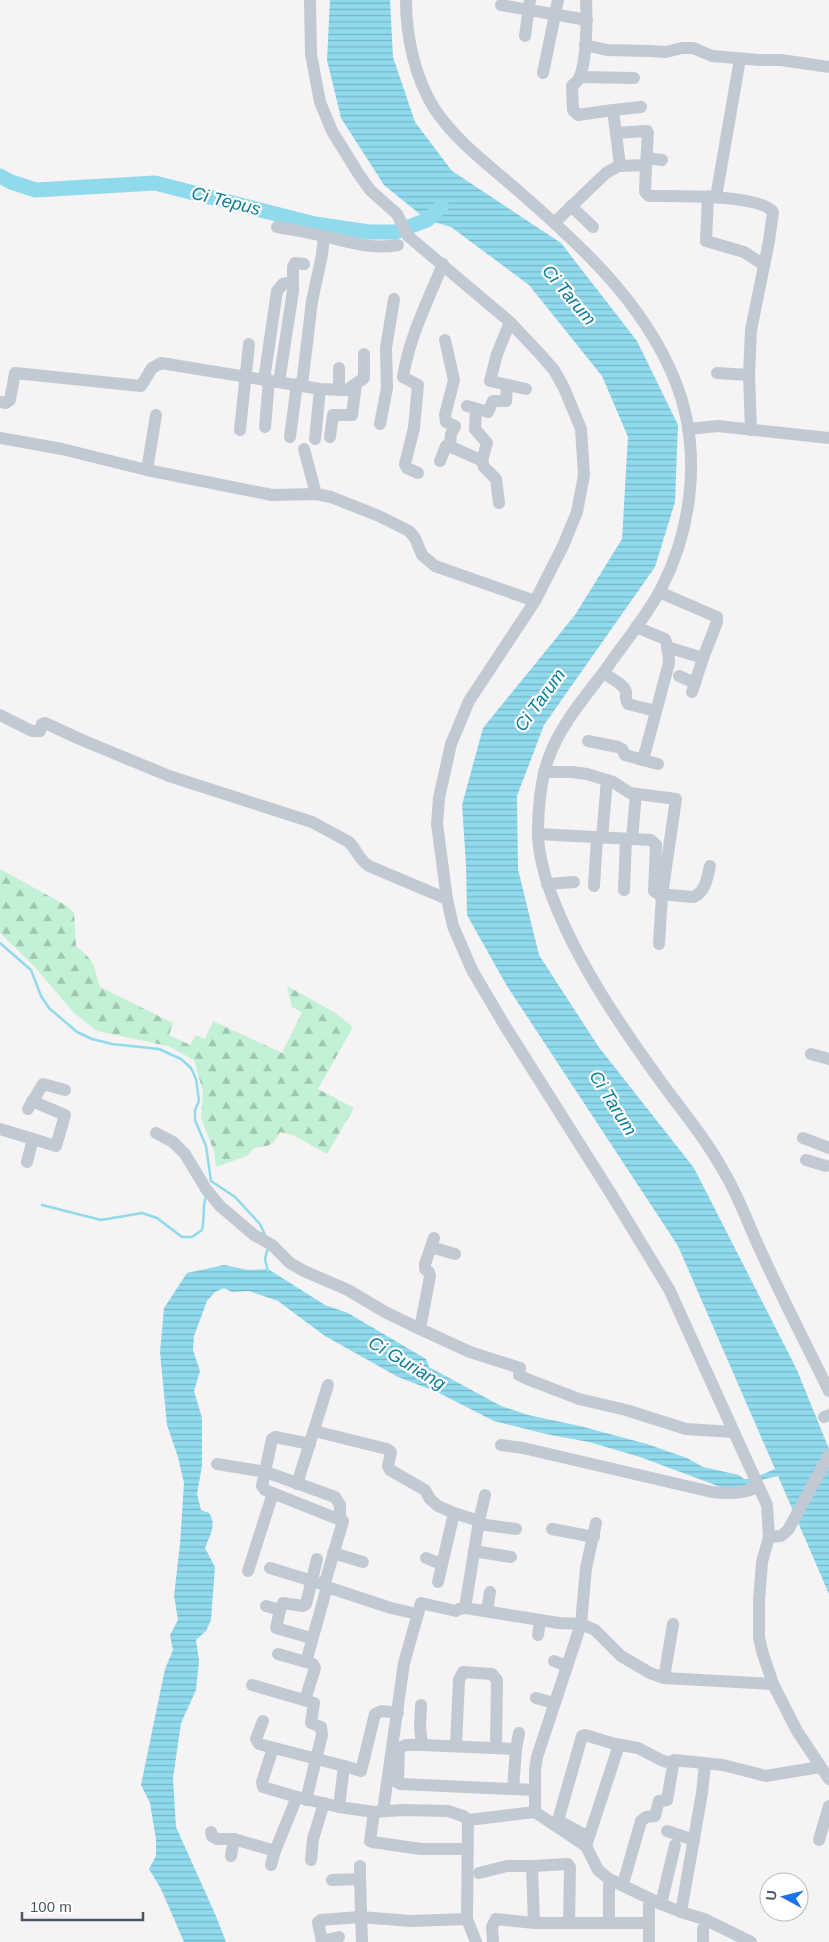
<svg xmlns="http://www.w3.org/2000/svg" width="829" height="1942" font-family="Arial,sans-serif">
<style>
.forest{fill:url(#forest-firs)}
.water{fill:url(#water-rules)}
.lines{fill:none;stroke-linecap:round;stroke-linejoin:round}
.stream{stroke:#90daee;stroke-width:2.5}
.river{stroke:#90daee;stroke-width:15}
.minor{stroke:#c1cad2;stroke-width:12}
.labels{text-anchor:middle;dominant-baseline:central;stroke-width:4.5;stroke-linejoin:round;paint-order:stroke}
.water-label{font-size:18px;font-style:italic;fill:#0c7c9b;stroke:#fff}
</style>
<defs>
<pattern id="forest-firs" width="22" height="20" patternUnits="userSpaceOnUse" patternTransform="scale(1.25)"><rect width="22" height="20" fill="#c3f1d5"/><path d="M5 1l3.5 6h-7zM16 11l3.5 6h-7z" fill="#a0c6b0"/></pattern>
<pattern id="water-rules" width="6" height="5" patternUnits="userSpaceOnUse" patternTransform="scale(1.25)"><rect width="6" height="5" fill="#90daee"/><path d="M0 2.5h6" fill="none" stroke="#78b4c4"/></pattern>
</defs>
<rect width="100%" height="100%" fill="#f5f3f3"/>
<!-- forest -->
<path class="forest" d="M0,869L67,906L74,913L76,946C97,964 92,962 100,987L173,1023L169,1035L190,1045L196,1035L205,1039L213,1021L282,1053L302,1012L292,1007L287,986L334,1012L353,1027L318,1089L354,1108L327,1154L293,1135L280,1132L274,1142L267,1146L254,1148L247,1156L216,1167L214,1151L201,1118L203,1092L194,1060L168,1046L97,1031L74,1013L34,966L0,933Z"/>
<!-- water -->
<path class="water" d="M330,0H390L393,57L415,122L452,171L561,243L637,341L678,425L675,502L655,567L544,725L517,796L518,869L539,955L598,1046L694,1168L797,1370L829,1449V1594L778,1476C760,1479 744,1487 726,1489L640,1457L589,1442L546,1434L494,1421L437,1392L398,1377L325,1336L278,1301L249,1291L232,1292L224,1288L215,1292L207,1301L194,1336L193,1350L200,1371L194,1391L202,1418V1466L197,1494L201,1510L209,1513C217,1525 210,1535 205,1548L215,1567L211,1620L206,1631L196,1640L199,1661L196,1690L181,1723L173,1778L176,1827L216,1916L226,1942H184L161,1889L149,1869L156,1856V1839L150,1803L141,1785L165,1669L173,1650L170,1635L178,1620L174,1596L180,1544L184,1483L178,1457L167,1425L160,1352L164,1308L187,1273L224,1265L248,1270L268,1269L325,1305L348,1313L426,1359L429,1367L501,1406L528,1415L580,1426L647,1444L687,1458L703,1467L739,1475L744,1479H751L775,1469L678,1246L507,986L467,915L466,864L462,805L483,728L575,615L622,539L628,437L602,376L529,285L451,227L427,220L384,185L341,118L327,60Z"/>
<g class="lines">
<!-- stream -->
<g class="stream">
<path d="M0,943L31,970L41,996L49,1008L77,1032L92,1039L112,1044L159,1049L181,1059L191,1068L196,1079L199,1101L195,1110V1120L206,1146L211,1181L235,1197L260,1224L265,1235"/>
<path d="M42,1205L101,1220L142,1213L157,1218L182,1237H192L202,1230C205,1219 202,1207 206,1196"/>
<path d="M268,1271L265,1259L268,1247"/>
</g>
<!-- river -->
<path class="river" d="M0,176L11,182L36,190L155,183L315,224L369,232H395L427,220L442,206"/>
<!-- minor -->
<g class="minor">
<path d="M310,0L311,54L320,102L332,131L358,173L370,190L397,214L408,236L510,322L540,354L554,370L564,388L581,429L584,475L577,512L563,546L535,601L469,701L451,744L439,798L437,824L447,899L453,926L472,970L505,1026L613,1197L669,1289L767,1505L769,1537L762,1562L759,1600V1637L762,1651L773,1684L797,1731L829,1779"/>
<path d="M406,0C406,36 415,78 434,108C454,139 487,164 515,188C577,242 642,300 674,378C702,445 694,525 661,589C646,617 624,643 606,669C585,697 561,724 549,757C540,781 538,811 538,836C539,858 545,878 553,899C579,966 622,1028 664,1086C685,1114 707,1141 724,1172C738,1195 747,1221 758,1245C780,1294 805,1342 829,1391"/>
<path d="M501,5L587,20"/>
<path d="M525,36L530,0"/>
<path d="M585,45L607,50L649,51L666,52L682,48H693L712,56L759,60H781L829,67"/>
<path d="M543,73L558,0"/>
<path d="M580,77L634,78"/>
<path d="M613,110L641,107"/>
<path d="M616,133L647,131L648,133L646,165L619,166"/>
<path d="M647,158L662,160"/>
<path d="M646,165L645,192L649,196C673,196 759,194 773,212L769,241L751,330L749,375L751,430"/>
<path d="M708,196L706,241L744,252L764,265"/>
<path d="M716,197L740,59"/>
<path d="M571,206L593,227"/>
<path d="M555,222L606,173L620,165L613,110L578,115L573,110L572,86C574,83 578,82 579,78C587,62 587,18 586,0"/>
<path d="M277,227C293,230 308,232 324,236C349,242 372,250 398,245"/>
<path d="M510,322L497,354L490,381L526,389"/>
<path d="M445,340L454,380L445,415L446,422L455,426L451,434L450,447"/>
<path d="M717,373L749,375"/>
<path d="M264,380L277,291L283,284L293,282"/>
<path d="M279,382L293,291V267L295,263L304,264"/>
<path d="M302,385L312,301L322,255L324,236"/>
<path d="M339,390V368"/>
<path d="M0,402L6,403L10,400L15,373L141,386L152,368L161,363L320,389L347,390L364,378V354"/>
<path d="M467,406L488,412L493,401H506L507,386"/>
<path d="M380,424L387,388L386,348L394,299"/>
<path d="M265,427L269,380"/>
<path d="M688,429L718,426L829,438"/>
<path d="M240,430L249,344"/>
<path d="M290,437L297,384"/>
<path d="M330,437L333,415H352L356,384"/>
<path d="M0,438L62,449L147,470L272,495L316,494L331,497L379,516L409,531L415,538L422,555L435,566L535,601"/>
<path d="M315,439L320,389"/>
<path d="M304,449L316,494"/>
<path d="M440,461L446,446C454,447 473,457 482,461L487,443L475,429L476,409"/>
<path d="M482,461L484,467L496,479L499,503"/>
<path d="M147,470L156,415"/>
<path d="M418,473L407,468L405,464L414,428L418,385L403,377C409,338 428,300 443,264"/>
<path d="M659,592L717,617V622L703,658"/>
<path d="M636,627L665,639C667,642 669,659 669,663L643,760L658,764"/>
<path d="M667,647L703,658L692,692"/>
<path d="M603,673C609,677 624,684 626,692C626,697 625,699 628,704L656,711"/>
<path d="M679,676L695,683"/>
<path d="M0,715L32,731H40L42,724L45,723L82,740L169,776L312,822L349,842C357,850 359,860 369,866L447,899"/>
<path d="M588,741L618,747L622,749L625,755L643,760"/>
<path d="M544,772H572L587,774L613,782L630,793L676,799L662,895L659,944"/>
<path d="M538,834L651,840L656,845L654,891L658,894L694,897C706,891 707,878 710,866"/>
<path d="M602,838L607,780"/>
<path d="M632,839L636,794"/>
<path d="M547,884L574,882"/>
<path d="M594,886L597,838"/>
<path d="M624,890L626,839"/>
<path d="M811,1054L829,1059"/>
<path d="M28,1109L43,1084L65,1090"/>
<path d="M0,1129L56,1146L65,1115L32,1101"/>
<path d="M156,1133L173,1142L185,1154L206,1189L220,1206L254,1235L272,1245L290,1263L304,1271L348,1290L385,1312L420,1329L470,1352L520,1368L519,1375L527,1379L579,1399L626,1410L686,1429L733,1432"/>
<path d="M803,1138L829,1148"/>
<path d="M806,1160L826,1166"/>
<path d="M27,1162L33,1139"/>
<path d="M431,1247L455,1254"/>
<path d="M420,1329L430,1276L429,1272L425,1269V1264L434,1238"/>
<path d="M824,1417L829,1415"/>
<path d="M314,1431L387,1449L391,1452L388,1466L390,1470L425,1490L430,1499L438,1506L454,1513L479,1521L465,1608"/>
<path d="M310,1444L275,1437L272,1439L262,1486L265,1490L343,1521L324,1586L391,1608L417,1614"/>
<path d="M501,1445L523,1448L712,1492C730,1494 742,1494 758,1487"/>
<path d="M217,1464L266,1472L335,1497L340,1505V1518"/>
<path d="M297,1484L328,1385"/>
<path d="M479,1521L485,1495"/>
<path d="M479,1524L516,1529"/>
<path d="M552,1529L594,1537"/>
<path d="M769,1537L781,1536L788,1530L829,1455"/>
<path d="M474,1551L511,1557"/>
<path d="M333,1553L363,1562"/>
<path d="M426,1558L441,1564"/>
<path d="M270,1568L319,1583"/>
<path d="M248,1571L273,1493"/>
<path d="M438,1582L454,1513"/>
<path d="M266,1606L280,1610L276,1628L311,1638"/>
<path d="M280,1610L283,1603L303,1606L306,1604L317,1559"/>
<path d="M487,1611L490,1592"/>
<path d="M538,1635L540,1620"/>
<path d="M278,1654L313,1664L315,1668L305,1700"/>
<path d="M554,1661L567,1666"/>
<path d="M306,1662L327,1587"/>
<path d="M664,1678L673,1624"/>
<path d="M252,1685L314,1703L311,1723L321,1727L322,1735L306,1800"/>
<path d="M536,1698L554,1703"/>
<path d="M421,1705L420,1726L422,1745L516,1749L513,1789"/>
<path d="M263,1721L256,1739L259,1744L344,1766L339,1807"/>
<path d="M615,1744L638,1748L663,1761L674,1763"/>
<path d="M422,1745H406L399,1748L398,1783L400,1784L535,1790"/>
<path d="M456,1746L459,1680L463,1672L492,1674L497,1680L496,1747"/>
<path d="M273,1748L262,1782L263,1787L297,1797L339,1807L374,1812L403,1810L448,1811L463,1816L468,1820L535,1812L586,1846L598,1870L609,1879L661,1904L681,1912L704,1919L751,1942"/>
<path d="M516,1749L519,1733"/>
<path d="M344,1766L361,1771L375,1714L382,1711L398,1713"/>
<path d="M383,1811L404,1663L421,1603L456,1611L459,1609L465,1608L559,1623L581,1624L595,1630L621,1656L650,1673L664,1678L773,1684"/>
<path d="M374,1812L370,1841L372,1842L421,1849H467"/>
<path d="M535,1812V1770L537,1757L581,1624L586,1568L596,1523"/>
<path d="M468,1820L467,1919L476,1942"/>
<path d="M667,1831L694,1840"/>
<path d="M211,1832L212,1836L217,1839H234L275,1851L297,1797"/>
<path d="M819,1840L829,1806"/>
<path d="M586,1846L618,1748L615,1744L585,1735L582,1736L559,1817V1821L589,1837"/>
<path d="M231,1856L234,1839"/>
<path d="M311,1860L313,1839L324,1803"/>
<path d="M271,1865L275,1851"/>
<path d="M479,1873L507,1866H532"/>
<path d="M360,1879L362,1942"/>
<path d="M332,1880L360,1879V1866"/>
<path d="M623,1884L641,1821L646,1817L655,1816L659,1801L667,1800L674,1760L723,1765L766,1776L820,1767"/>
<path d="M661,1904L675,1845"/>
<path d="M649,1905V1942"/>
<path d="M681,1912L702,1793L705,1764"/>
<path d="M534,1923L532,1866L568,1864L570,1867L569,1923"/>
<path d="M609,1923V1885"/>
<path d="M322,1941L339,1937"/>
<path d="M322,1942L318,1922L321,1920L360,1917L411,1921L467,1919"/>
<path d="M493,1942L492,1927L496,1919L534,1923H649"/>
<path d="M703,1942V1929"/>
</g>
</g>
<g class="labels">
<!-- water labels -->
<g class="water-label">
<text transform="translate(226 201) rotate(14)">Ci Tepus</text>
<text transform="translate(569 295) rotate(50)">Ci Tarum</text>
<text transform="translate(540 700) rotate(-54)">Ci Tarum</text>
<text transform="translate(613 1103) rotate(58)">Ci Tarum</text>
<text transform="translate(407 1363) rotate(31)">Ci Guriang</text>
</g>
</g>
<!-- north arrow -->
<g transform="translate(784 1897) rotate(277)"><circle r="24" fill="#ffffff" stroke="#b7bbc0"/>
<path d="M0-4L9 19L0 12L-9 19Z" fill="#1a73e8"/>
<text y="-8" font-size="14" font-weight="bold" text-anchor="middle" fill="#4a5661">U</text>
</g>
<!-- scale -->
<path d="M22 1912v8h121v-8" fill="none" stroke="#4a5661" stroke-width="2.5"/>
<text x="30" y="1912" font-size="15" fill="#4a5661" stroke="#ffffff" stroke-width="4" paint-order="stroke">100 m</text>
</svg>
